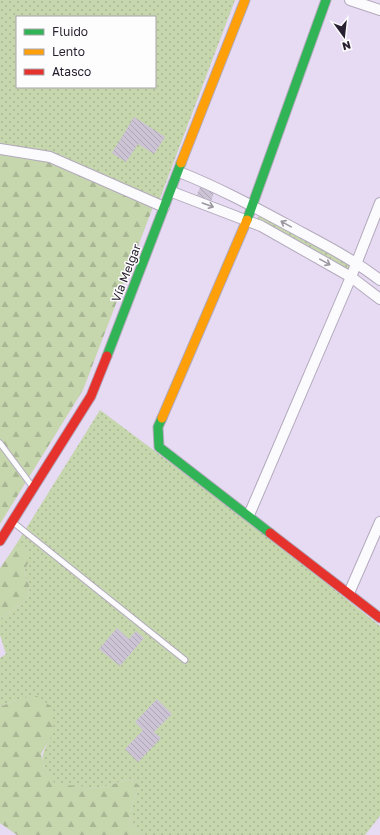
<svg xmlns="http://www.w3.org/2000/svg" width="380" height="835" font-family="'Golos Text',sans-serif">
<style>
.grass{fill:url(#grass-dots);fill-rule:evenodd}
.forest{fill:url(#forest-firs)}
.building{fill:url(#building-back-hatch)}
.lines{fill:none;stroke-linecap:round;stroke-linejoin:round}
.lane-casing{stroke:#b3aabd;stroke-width:7}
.street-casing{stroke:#b3aabd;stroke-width:12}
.fast-casing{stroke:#b3aabd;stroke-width:11}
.slow-casing{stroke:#b3aabd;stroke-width:11}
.jam-casing{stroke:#b3aabd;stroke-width:11}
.lane{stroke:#fbfafd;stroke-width:5}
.street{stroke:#fbfafd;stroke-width:10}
.fast{stroke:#30b455;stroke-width:9}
.slow{stroke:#ff9f0a;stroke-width:9}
.jam{stroke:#e5322d;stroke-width:9}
.oneway{stroke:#9c98a1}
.labels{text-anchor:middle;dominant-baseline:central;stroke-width:3;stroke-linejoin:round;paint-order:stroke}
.street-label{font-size:12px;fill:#292131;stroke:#fdfdfd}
</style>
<defs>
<pattern id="grass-dots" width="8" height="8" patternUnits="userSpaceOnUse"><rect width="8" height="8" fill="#c6d6ad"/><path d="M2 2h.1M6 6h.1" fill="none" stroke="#aab795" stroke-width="1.8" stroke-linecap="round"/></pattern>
<pattern id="forest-firs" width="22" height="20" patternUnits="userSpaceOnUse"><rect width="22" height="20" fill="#c6d6ad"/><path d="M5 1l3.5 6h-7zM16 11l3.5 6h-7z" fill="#aab795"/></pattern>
<pattern id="building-back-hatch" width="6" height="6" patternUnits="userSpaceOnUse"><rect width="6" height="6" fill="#ccc3d5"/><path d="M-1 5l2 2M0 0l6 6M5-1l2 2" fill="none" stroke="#afa7b7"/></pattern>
</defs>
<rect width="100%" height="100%" fill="#e7dbf3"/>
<!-- grass -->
<g class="grass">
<path d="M0,0H235L159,201L0,145ZM17,17H155V87H17Z"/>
<path d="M260,213L354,263L351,271L257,220Z"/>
<path d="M100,410L248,521L380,626V816L365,835H145L130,824L132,804L140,786L131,779L99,788L55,785C42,764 37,762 50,739L18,699L2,706L0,705V658L6,654L0,635V619L25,601L30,588L24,572L28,563L12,551Z"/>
</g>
<!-- forest -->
<g class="forest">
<path d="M0,154L44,160L72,170L153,207L83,390L0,524Z"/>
<path d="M16,545L28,548V563L24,572L30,588L25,601L0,619V568Z"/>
<path d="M37,696L53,708V724L50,739L41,754L44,767L55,784L99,788L131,779L140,786L132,804L130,824L145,835H17L0,823V705L2,706L18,699Z"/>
</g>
<!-- building -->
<g class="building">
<path d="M134,117L165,137L154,154L138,144L126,162L112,153Z"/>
<path d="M201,185L215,189L211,202L196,197Z"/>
<path d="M117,628L129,639L136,631L144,638L120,666L99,649Z"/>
<path d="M157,699L172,714L154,732L161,738L138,762L125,749L143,730L135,722Z"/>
</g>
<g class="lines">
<!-- lane casing -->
<g class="lane-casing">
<g id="lane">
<path d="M0,443L32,486"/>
<path d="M14,523L185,660"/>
</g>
</g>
<!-- street casing -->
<g class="street-casing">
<g id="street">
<path d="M350,0L380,10"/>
<path d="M0,149L50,157L164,207"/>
<path d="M179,172C220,188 258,209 297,230C325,245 354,260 380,280"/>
<path d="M172,192L261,226L351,277L380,299"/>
<path d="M249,515L351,277L380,203"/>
<path d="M349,593L380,522"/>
</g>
</g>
<!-- fast casing -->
<g class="fast-casing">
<g id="fast">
<path d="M247,220L326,0"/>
<path d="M107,356L181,163"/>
<path d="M162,418L158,427L159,447L270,533"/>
</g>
</g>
<!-- slow casing -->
<g class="slow-casing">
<g id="slow">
<path d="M181,163L245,0"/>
<path d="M162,418L247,220"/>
</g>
</g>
<!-- jam casing -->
<g class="jam-casing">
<g id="jam">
<path d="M270,533L380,618"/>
<path d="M0,541L91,396L107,356"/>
</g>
</g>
<!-- lane -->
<use href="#lane" class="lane"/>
<!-- street -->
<use href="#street" class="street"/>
<!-- fast -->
<use href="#fast" class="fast"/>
<!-- slow -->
<use href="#slow" class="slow"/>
<!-- jam -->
<use href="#jam" class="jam"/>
</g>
<!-- one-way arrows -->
<defs><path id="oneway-shaft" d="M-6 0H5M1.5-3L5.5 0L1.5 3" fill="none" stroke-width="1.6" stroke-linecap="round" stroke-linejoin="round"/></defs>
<g class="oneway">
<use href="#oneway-shaft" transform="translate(208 205) rotate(20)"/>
<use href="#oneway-shaft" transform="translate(286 224) rotate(-151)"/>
<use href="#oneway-shaft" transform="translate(325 262) rotate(29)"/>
</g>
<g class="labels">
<!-- street labels -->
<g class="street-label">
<text transform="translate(126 273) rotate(-69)">Vía Melgar</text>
</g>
</g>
<!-- legend -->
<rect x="16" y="16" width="140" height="72" fill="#fdfdfd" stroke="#a8a5ab"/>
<rect x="24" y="29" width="20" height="6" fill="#30b455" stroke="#a8a5ab"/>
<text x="52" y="36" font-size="12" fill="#292131">Fluido</text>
<rect x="24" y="49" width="20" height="6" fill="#ff9f0a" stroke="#a8a5ab"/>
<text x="52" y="56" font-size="12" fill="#292131">Lento</text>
<rect x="24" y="69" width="20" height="6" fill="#e5322d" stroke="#a8a5ab"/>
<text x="52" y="76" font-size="12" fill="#292131">Atasco</text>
<!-- north arrow -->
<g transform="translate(344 36) rotate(165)" stroke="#fdfdfd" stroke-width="3" paint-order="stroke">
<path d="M0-3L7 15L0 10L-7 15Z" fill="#292131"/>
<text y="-6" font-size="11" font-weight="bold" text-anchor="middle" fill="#292131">N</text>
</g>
</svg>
